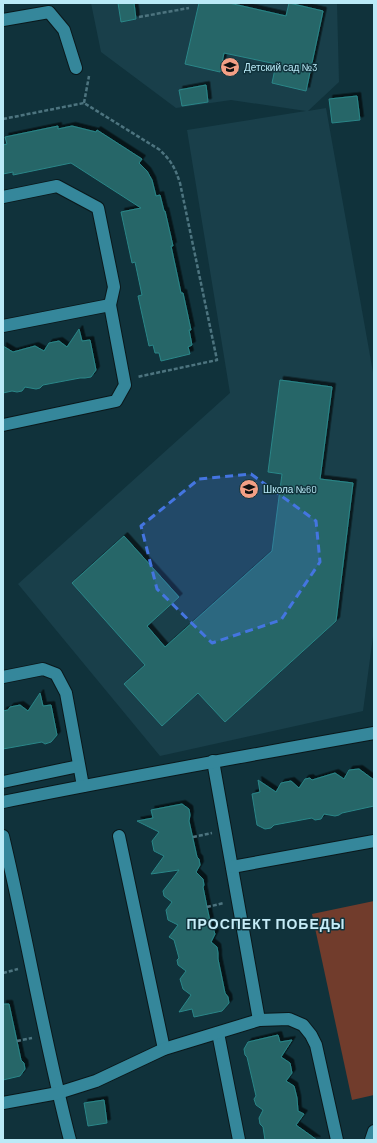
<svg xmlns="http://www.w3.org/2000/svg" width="377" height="1143" font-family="Barlow,sans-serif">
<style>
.built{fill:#193f4a}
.green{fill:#713c2c}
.building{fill:#286668;stroke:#2a8688;filter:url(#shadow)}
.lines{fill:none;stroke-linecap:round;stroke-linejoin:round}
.minor-casing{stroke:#0a181b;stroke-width:14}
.path{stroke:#4d747f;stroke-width:2.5;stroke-dasharray:4 2;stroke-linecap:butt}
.minor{stroke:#35879b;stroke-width:12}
.marked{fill:#4475e0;fill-opacity:0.2;stroke:#4475e0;stroke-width:3;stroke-dasharray:8 5;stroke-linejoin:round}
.labels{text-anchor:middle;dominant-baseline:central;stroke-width:3;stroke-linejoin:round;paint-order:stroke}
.poi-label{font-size:10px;fill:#baeaf7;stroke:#10323b;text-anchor:start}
.district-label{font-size:14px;font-weight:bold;letter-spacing:1px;fill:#c6ecf7;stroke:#10323b}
</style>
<defs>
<filter id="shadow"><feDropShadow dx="3.5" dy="-3.5" stdDeviation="0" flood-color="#0009"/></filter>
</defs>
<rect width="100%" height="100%" fill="#10323b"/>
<!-- built -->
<path class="built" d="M91,3H337L339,82L308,111L326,108L374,378V629L363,711L160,756L18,584L230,393L187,130L306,111L231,100L176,108L101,52Z"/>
<!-- green -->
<path class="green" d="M374,901V1095L352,1100L312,914Z"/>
<!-- building -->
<g class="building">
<path d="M118,3H134L136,19L121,22Z"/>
<path d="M199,3H229L286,16L289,3L323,11L306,91L272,83L276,64L224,53L220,72L185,64Z"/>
<path d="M206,85L208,102L182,106L179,90Z"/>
<path d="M357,96L360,120L332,123L329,99Z"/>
<path d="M58,126V129L72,126L96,132L97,130L142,159L139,163L147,171L152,180L156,196L160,195L164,211H165L173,246H171L177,274L181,293H183L191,330H189L192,345L188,347L190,354L161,361L159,353H155L153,345L149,346L138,296L142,295L135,262L132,263L121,212L141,208L71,163L13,175V172L3,174V145L7,144L5,137Z"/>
<path d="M79,329L82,341L90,340L96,370L91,377L85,378H80L43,385L40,388L36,389L25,387L22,391L17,392L12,391L3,393V346L13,352L35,346L44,351L49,343L59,341L67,347Z"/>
<path d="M280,380L332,387L320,479L353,483L336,621L225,722L198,693L162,726L124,684L145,665L72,583L124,536L179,597L147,626L165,647L272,551L282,474L268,472Z"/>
<path d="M40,693L43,706L51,705L57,735L51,742L45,744L42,742L3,749V711L8,710L10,707L20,705L28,711Z"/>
<path d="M359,769L374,780V806L342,813L339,815L335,816L324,814L321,819L315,820L312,818L274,825L271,828L265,829L257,825L252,794L260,792L258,780L276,792L281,783L291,781L299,788L305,779L310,778L312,780L335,773L344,779L349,770Z"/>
<path d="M182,804L189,809L190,815L189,821L197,857L199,859L200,865L196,872L203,879L204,885L203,887L207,907L211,926L213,928L215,934L211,942L217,947L218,953V959L225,993L228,997L229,1003L222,1011L194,1017L192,1009L179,1012L191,995L183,989L180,979L186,971L178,965L177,960L179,958L174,940L169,937L178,925L168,920L166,910L172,902L164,896L163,891L179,870L151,874L164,856L154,851L152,841L159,832L137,821L153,818L151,810Z"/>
<path d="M3,1004H9L21,1060L24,1063L25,1069L20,1076L3,1080Z"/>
<path d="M278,1035L280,1042L292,1040L281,1057L290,1063L292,1073L286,1081L294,1086L297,1098L298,1111L304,1114L296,1125L317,1140H265L263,1127L260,1124L259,1118L263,1110L256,1105L254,1099L256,1096L247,1057L245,1055L244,1049L248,1042Z"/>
<path d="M104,1100L107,1123L88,1126L84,1103Z"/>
</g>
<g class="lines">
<!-- minor casing -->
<g class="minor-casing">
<g id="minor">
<path d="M3,20L49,12L64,30L76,68"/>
<path d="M3,197L57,186L98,208L114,287L110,305"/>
<path d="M3,326L110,305L125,385L116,401L3,425"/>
<path d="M3,677L43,669L56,674L66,693L83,786"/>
<path d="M213,761L259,1020"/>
<path d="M3,782L79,766"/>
<path d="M3,802C126,777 250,755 374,733"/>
<path d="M3,836C27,937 44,1040 70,1140"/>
<path d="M119,836L164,1049"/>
<path d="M232,867L374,841"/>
<path d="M218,1033L239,1140"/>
<path d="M3,1103L58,1093L96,1081L164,1049L259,1020L289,1019L303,1025L311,1035L316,1045L337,1140"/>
<path d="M371,1140L374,1131"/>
</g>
</g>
<!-- path -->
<g class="path">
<path d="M139,17L189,8"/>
<path d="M84,103L89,76"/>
<path d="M3,119L84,103L160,150C172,162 175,168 180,183L217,360L137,377"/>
<path d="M193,837L212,833"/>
<path d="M207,907L224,903"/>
<path d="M3,973L18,969"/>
<path d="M17,1041L32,1038"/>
</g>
<!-- minor -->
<use href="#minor" class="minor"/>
</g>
<!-- marked area -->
<path class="marked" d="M251,474L316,521L320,562L281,620L212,643L157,589L141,526L199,479Z"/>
<!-- icons -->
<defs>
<g id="school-disc" transform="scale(1)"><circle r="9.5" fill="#f39f85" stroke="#10323b"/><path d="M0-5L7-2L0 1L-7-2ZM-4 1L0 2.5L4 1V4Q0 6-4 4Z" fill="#111"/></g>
</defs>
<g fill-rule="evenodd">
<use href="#school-disc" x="230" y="67"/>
<use href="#school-disc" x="249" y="489"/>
</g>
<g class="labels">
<!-- poi labels -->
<g class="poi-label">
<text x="244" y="67">Детский сад №3</text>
<text x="263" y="489">Школа №60</text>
</g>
<!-- district labels -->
<g class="district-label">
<text x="266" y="923">ПРОСПЕКТ ПОБЕДЫ</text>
</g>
</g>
<!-- border -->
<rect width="377" height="1143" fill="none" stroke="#baeaf7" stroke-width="8"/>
</svg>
